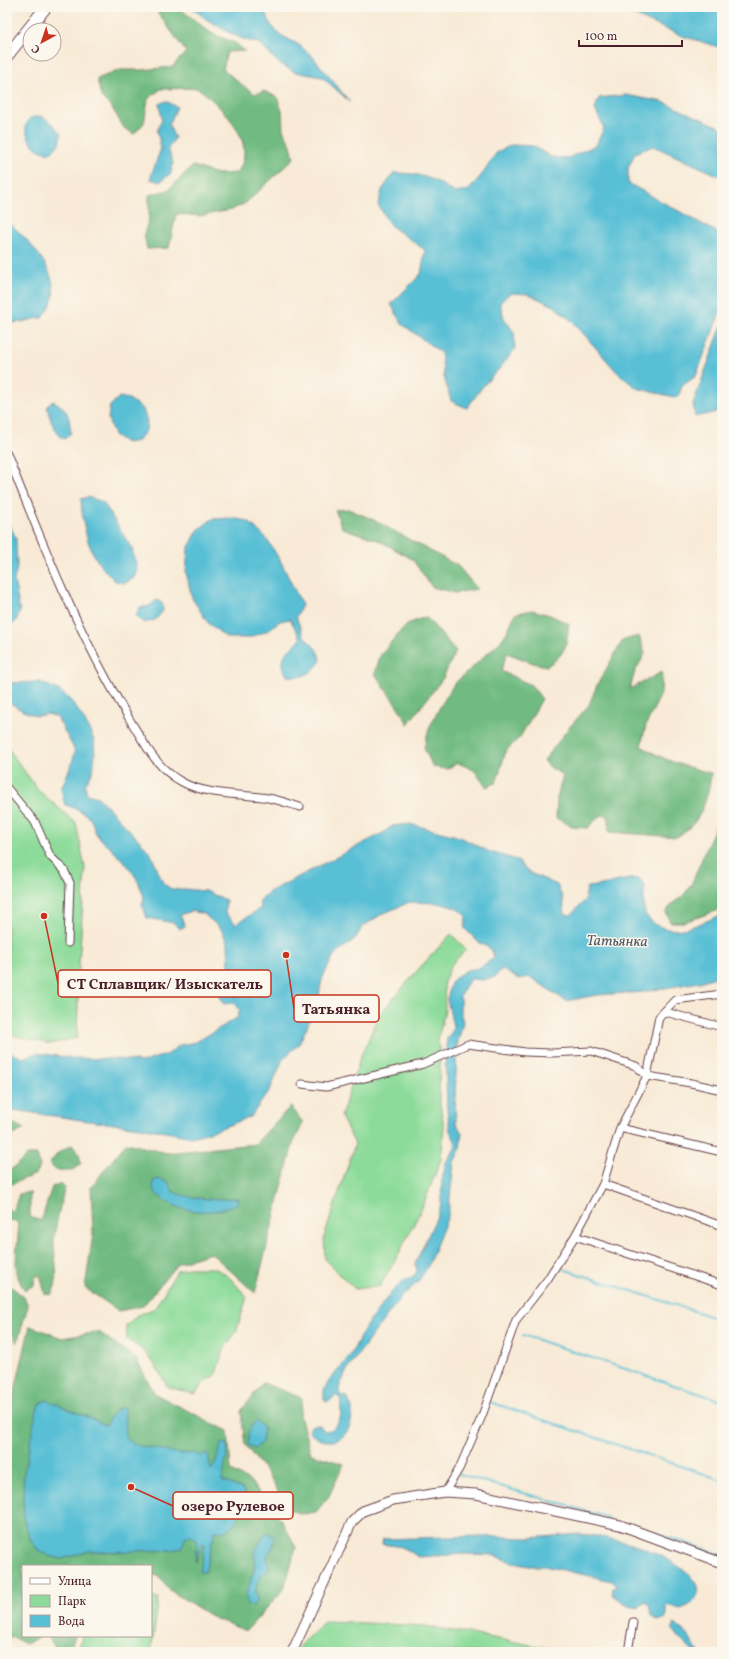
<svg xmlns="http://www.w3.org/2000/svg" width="729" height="1659" font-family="Vollkorn,serif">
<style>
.green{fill:#8cdb9a;stroke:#6b7d62}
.forest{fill:#71bb82;stroke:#5e6d56}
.water{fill:#58bfd5;stroke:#516f80}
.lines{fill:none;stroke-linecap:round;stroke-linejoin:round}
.stream{stroke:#58bfd5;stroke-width:2}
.minor-casing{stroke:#643d45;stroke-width:9}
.tertiary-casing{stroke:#643d45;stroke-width:11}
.secondary-casing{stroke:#643d45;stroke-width:13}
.minor{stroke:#fff;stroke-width:7}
.tertiary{stroke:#fff;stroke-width:9}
.secondary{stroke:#fff;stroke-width:11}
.labels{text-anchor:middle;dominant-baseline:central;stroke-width:3;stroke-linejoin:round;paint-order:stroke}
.water-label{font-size:15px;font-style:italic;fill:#4f5766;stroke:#fbf7ec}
.leader{fill:none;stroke:#c8321e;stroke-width:1.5}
.callout-dot{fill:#c8321e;stroke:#fbf7ec;stroke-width:1.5}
.callout{fill:#fbf7ec;stroke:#c8321e;stroke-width:1.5}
.callout-label{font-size:15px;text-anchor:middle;font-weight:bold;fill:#4a1f2b}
</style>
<rect width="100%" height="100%" fill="#fbf7ec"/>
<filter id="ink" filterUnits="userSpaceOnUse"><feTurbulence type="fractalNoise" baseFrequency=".025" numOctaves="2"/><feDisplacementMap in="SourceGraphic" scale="8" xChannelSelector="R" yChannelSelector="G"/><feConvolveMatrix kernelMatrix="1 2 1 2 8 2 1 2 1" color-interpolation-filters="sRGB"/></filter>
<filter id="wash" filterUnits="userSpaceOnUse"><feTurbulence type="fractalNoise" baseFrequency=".012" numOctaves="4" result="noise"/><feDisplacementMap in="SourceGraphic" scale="16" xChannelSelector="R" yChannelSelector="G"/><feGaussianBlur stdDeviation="0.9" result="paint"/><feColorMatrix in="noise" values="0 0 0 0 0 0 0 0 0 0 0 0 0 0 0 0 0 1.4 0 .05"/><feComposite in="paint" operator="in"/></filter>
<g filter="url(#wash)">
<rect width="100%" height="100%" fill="#f8ead6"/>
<!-- green -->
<g class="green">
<path d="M7,747L38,790L76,823L85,868L79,964L77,1038L50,1044L7,1034Z"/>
<path d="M451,934L466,949L451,965L444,982L445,1010L438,1039L440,1059L439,1098L444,1127L441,1159L422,1208L396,1259L380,1286L355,1289L325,1260L324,1237L355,1144L341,1117L360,1058L380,1014L416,972Z"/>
<path d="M188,1268H215L229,1277L247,1297L236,1332L224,1349L215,1376L204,1382L195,1394L168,1387L155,1365L144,1351L127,1339L126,1326L136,1316L155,1308L177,1271Z"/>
<path d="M151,1597L159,1598L151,1652H78L82,1636H151Z"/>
<path d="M325,1621L426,1626L571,1652H296L298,1647Z"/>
</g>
<!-- forest -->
<g class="forest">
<path d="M158,7H178L211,33L235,43L245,51L227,52L223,69L242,85L255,94L264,91L277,97L282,111L283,130L291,145L294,158L246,203L231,210L200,216L176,214L169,248L147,249L144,234L149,218V195L168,190L193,166L217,174L237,173C260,141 221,107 198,88L161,89L148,99L144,123L134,134L124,128L112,108L101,97L97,79L120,70H141L172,67L186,52L156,10Z"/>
<path d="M348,509L372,519L458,566L477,589L455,593L432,587L412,559L378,540L342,528L335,510Z"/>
<path d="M532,610L550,615L569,624C566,646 567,653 547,666L533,663L507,653L501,671L531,685L542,699L520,737L506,751L496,783L486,787L474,770L458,763L446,769L433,767L424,748L429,728L440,707L454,684L500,642L507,632L515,614Z"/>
<path d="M426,617L456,651L443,678L408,724L400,710L375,674L380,656L396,636L407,624Z"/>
<path d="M639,636L645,654L635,671L630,689L662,672L661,694L646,725L641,746C663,760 686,767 711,773C710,789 704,810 694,823C689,828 683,833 677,837L609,832V817L601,815L588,828L574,827L556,818L557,798L563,775L551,768L544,761L566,731L589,705L597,685L623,640Z"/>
<path d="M722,811V909L684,922H670L666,912L673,903L683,896L691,885Z"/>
<path d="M291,1106L303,1123L293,1144L255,1293L211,1253L178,1263L143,1306L119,1311L85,1288L93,1234L91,1187L126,1143L167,1153L255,1144Z"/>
<path d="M7,1121H9L24,1129L7,1139Z"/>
<path d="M72,1145L79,1154L81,1164L71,1171H58L49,1164L58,1153Z"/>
<path d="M27,1155H37L40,1166L36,1174L7,1186V1172L16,1166Z"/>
<path d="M61,1183L65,1187C61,1202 56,1224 54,1239C53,1258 62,1278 51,1295L45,1294L40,1275L35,1277L34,1285L25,1290C9,1271 20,1245 18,1223L13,1220L7,1221V1207L11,1212L15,1206L19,1194L30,1192V1217L41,1221L52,1187Z"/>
<path d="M7,1283L24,1297L28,1306L17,1343L7,1325Z"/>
<path d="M30,1326L62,1338L99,1332L136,1359L155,1394L228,1431L231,1471L251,1482L282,1521L296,1547L284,1589L246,1631L216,1619L171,1591L157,1575L151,1576V1566H23V1636H41L26,1644L14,1638L7,1636V1425Z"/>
<path d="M263,1383L302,1398L300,1416L311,1454L344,1464L329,1496L316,1512L302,1514L290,1510L266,1472L245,1445L241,1411Z"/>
<path d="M48,1636H75L69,1652H58Z"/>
</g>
<!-- water -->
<g class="water">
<path d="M191,7H263L271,25L279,34L299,45L312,56L350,102L322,77L295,72L280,64L258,43L245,40L226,31L206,19Z"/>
<path d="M615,7H722V48L682,36Z"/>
<path d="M626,95L663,102L722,128V177L653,146L635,153L628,168V183L722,235V307L696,376L682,386L678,398L636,388L617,372L573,322L554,306L528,294L510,293L500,303L504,318L514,332L515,349L501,367L483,386L467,408L451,401L444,377L441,353L402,324L391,304L421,274L425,250L390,225L378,205L382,190L394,173C420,173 434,178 455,193L469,190L484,172L497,152L512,145L533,146L551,157L568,158L596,145L604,128L595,109L599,98Z"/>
<path d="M166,101L177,107L169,125L175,138L168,149L173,162L171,173L160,182L150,179L161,148L157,131L162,119L159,104Z"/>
<path d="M41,116L53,124L61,134L59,144L51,153C34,151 29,143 25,127L30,118Z"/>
<path d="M7,222C22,232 48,262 52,280C56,294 52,307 42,318C31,318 19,326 7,321Z"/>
<path d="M722,325V404L716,412L695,417L693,404Z"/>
<path d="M119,397L129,399L143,409L147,421L146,430L138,441L126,443L114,435L108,419L110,406Z"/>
<path d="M53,401C69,409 69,416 71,433L65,439L59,436L51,421L47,406Z"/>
<path d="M88,497L103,502L132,549L137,568L134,578L125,583L115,581C109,575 103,569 98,562C86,544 82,520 81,499Z"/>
<path d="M231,518L248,521L266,538L280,560L302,605L296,617L304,636L317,650L321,661C309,675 306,678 287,676C277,655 286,654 301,639L290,619L280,621L267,631L248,638H227L208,623L192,598L186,572L188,549L198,530L212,519Z"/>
<path d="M7,525L10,526L16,538L17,568L14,580L20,612L16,621L7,628Z"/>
<path d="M157,600L162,603L163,611L155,620L144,623L136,616L139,608L149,606Z"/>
<path d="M7,680L11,683L40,682L60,691L72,702L85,721L94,740L95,754L93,771L85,785L87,794L98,797L140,841L151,854L163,883L171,889H185L205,891L226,900L225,913L236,924L261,908L259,902L267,893L383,833L392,826L410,824L460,837L490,852L517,860L528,872L557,885L562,896L565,915H571L585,900L587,887C605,886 621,879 639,878L645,887C644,895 642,907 646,915C655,929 673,932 687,928C699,925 710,919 722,915V975L699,982L643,992L597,995L566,1001L530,977L519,979L501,969L495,977L482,980L471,979L466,985L460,996V1011L463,1022L457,1046L455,1099L456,1123L462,1133L460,1150L454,1162L448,1216L427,1268L417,1283L403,1295L388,1314L347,1370L339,1388L340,1395L347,1397C349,1401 351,1405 352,1409C353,1423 347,1441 330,1441C320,1441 315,1438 309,1430L312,1425H320L324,1431L331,1430C345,1417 339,1417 341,1399L335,1395L331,1400L326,1402L324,1398V1390L329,1381L350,1356L366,1326L389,1295L402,1282L415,1275L417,1270L415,1264L438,1214L441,1205L442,1180L446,1162L456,1147L455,1141L450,1131L447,1109L445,1054L447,1039L452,1032L453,1026L447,999L451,983L457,976L467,970L479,968L494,958L492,950L477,941L465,929L466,915L456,908L438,903L410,902L382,914L362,927L356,938L334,955L322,979L317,1005L299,1044L283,1059L270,1090L250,1117L216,1130L192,1137L140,1127L88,1121L7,1109V1051L23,1058L36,1053L73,1058L117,1059L143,1062L168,1054L180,1045L196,1042L237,1018L240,1010L234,1003L224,1004L218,993V983L224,980L234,982L237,972L229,966L228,944L221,929L204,914L191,911L180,915L185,926L180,929L174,923L147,918L142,904L144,898C136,867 118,857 97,835C94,831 94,825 91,820C85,812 75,808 65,805L61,789L72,763L75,751L57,717L48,714L37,716L23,711L7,701Z"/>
<path d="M160,1179L169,1183L173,1192C193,1200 215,1200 237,1198L238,1203C217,1215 186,1214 166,1201C162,1198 156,1194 154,1190C153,1188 153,1183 153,1181Z"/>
<path d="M47,1400L106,1425C111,1417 113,1409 123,1407C126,1418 123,1427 126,1438L136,1445L181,1454L195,1453L200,1456L208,1454L211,1470L214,1466L222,1443L227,1444L228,1449L222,1481L243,1489L247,1496C243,1508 237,1527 224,1531C222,1532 217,1531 215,1531L205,1572H200L205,1544H201L195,1562L197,1540L191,1536L185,1538L182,1548L172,1550L104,1552L89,1551L62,1559L49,1556L37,1549L29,1537L24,1520L23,1499L24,1473L35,1417L39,1404Z"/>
<path d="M256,1421L264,1428L262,1442L255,1449L249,1446C247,1436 248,1428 256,1421Z"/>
<path d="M266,1532L275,1537L273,1547L267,1556L269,1566L267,1572L263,1573C258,1581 253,1589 257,1599L253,1606L247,1605L246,1595L254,1570L255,1551Z"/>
<path d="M581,1534C619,1539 658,1548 687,1573C697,1581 703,1589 694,1601C692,1605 685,1607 681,1609L666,1605V1618L658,1621L651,1615L649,1604L645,1601L639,1608L628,1606L612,1594L613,1587L619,1585L612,1581L544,1566H529L514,1563L494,1555L466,1554L419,1557L402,1547L382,1544L383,1539L482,1536L528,1538Z"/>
<path d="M675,1624L687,1634L696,1649L700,1652H693L681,1640L672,1628Z"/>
</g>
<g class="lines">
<!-- stream -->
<g class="stream">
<path d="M563,1269L722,1320"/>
<path d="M523,1335L722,1401"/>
<path d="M490,1402L722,1480"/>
<path d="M459,1474L609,1518"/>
<path d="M634,1526L722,1555"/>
</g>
</g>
</g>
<g filter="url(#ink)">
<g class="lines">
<!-- minor casing -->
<g class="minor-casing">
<g id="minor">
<path d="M7,454C43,545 79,636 130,720C145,744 156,768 182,782C205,795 242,794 268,798C279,800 290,804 300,807"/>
<path d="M7,788L35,822L50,856L64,870L70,883L68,943"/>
<path d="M665,1012L722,1027"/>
<path d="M302,1084L326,1087L423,1064L468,1044L525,1052L552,1053L591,1051L636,1066L647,1076L691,1083L722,1090"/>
<path d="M620,1128L722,1152"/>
<path d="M603,1184L722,1226"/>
<path d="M575,1236L722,1285"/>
<path d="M445,1492L459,1469L482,1416L516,1320L547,1280L575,1236L603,1184L620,1128L647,1076L659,1017L675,1000L722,994"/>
<path d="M628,1652L633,1622"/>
</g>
</g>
<!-- tertiary casing -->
<g class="tertiary-casing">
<path id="tertiary" d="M292,1652L352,1522L363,1511L393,1500L445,1492L476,1494L620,1525L722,1563"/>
</g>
<!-- secondary casing -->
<g class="secondary-casing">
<path id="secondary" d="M7,56L46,7"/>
</g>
<!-- minor -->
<use href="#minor" class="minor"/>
<!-- tertiary -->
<use href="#tertiary" class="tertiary"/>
<!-- secondary -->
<use href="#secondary" class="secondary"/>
</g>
</g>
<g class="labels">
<!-- water labels -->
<g class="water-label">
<text transform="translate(617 942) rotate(1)">Татьянка</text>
</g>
</g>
<!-- callouts -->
<path class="leader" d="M44 916L58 983M286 955L294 1009M131 1487L173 1506"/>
<g class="callout-dot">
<circle cx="44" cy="916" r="4"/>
<circle cx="286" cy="955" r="4"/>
<circle cx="131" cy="1487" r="4"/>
</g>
<g class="callout">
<rect x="58" y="970" width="213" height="27" rx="4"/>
<rect x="294" y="995" width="85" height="27" rx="4"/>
<rect x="173" y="1492" width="120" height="27" rx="4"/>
</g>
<g class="callout-label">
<text x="165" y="989">СТ Сплавщик/ Изыскатель</text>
<text x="336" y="1014">Татьянка</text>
<text x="233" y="1511">озеро Рулевое</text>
</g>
<!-- margin -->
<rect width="729" height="1659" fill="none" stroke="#fbf7ec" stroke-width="24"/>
<!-- legend -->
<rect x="22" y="1565" width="130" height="72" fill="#fbf7ec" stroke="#b4a19f"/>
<rect x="30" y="1578" width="20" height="6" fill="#ffffff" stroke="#b4a19f"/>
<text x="58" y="1585" font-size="12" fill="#4a1f2b">Улица</text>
<rect x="30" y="1595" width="20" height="12" fill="#8cdb9a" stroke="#b4a19f"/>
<text x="58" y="1605" font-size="12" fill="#4a1f2b">Парк</text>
<rect x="30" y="1615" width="20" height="12" fill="#58bfd5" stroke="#b4a19f"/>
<text x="58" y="1625" font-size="12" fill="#4a1f2b">Вода</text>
<!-- north arrow -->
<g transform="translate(42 42) rotate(220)"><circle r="19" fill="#fbf7ec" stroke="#b4a19f"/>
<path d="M0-3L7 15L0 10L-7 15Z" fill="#c8321e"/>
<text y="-6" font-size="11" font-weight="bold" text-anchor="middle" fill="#4a1f2b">С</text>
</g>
<!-- scale -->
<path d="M579 40v6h103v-6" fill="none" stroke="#4a1f2b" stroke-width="2"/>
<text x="585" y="40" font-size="12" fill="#4a1f2b" stroke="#fbf7ec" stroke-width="3" paint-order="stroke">100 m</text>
</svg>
